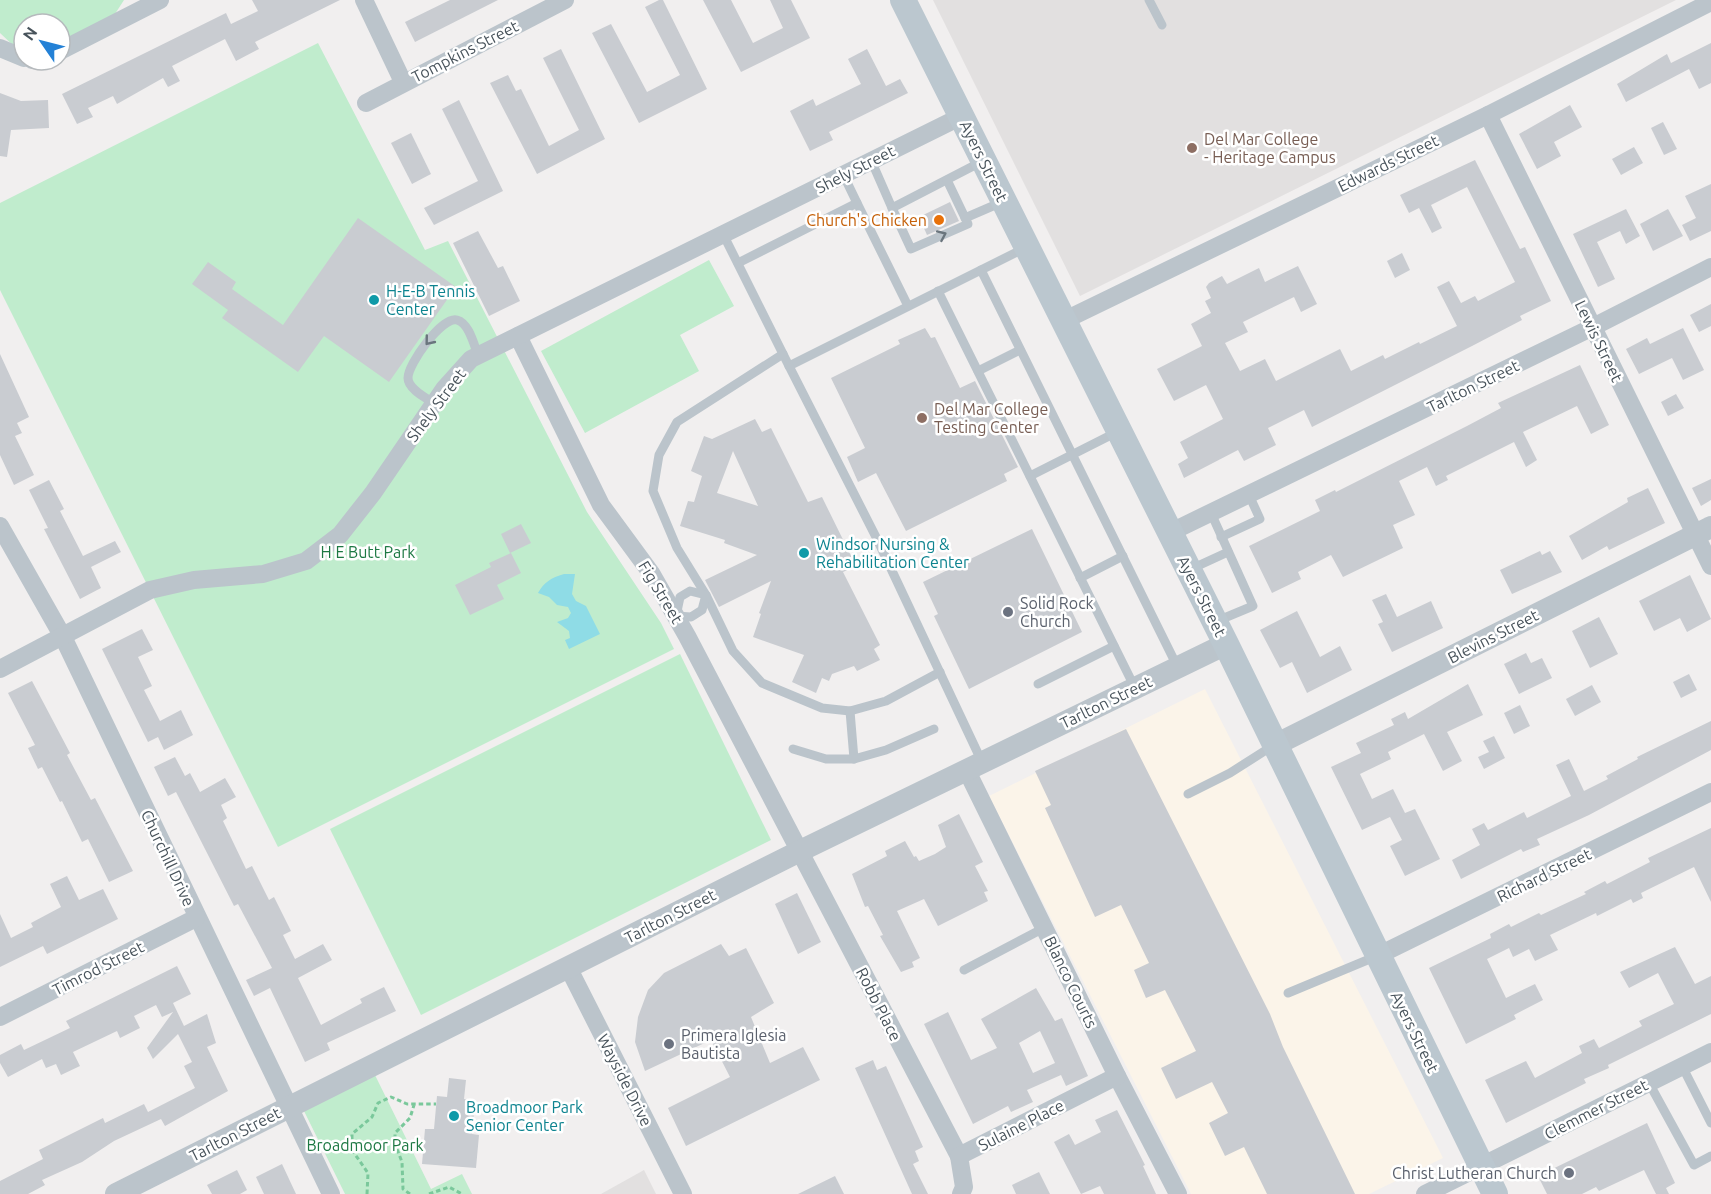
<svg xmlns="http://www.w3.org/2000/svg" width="1711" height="1194" font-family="Ubuntu,sans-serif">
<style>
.commercial{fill:#fbf4e9}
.education{fill:#e2e0e0}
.green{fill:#c0eccd}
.water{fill:#8fdce6}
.building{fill:#c9ccd1;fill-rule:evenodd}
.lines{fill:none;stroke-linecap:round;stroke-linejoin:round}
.path{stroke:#7ac89b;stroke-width:3;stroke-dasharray:4.5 3;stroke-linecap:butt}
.service{stroke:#bbc4cb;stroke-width:9}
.minor{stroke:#bbc4cb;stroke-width:18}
.tertiary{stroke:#bbc4cb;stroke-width:22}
.secondary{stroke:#bbc7cf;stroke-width:26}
.oneway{stroke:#6a757d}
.education-dot{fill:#8d6e63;stroke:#fff;stroke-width:2}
.food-dot{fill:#e8710a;stroke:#fff;stroke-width:2}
.culture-dot{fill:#0f9aa8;stroke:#fff;stroke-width:2}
.worship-dot{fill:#6b7280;stroke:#fff;stroke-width:2}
.labels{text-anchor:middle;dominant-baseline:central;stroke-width:5;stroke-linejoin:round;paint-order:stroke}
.street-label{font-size:16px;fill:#48535b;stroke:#fff}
.education-label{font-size:16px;fill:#785e54;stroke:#fff;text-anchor:start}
.food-label{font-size:16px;fill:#c56008;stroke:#fff;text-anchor:end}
.culture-label{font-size:16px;fill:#0d838f;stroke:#fff;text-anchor:start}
.park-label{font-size:16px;fill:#1d7843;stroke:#fff}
.worship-label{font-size:16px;fill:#5b616d;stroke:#fff;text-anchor:start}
</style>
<rect width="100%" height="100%" fill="#f1efef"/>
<!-- commercial -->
<path class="commercial" d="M1205,689L1443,1158L1369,1194H1191L989,796Z"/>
<!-- education -->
<g class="education">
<path d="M933,0H1676L1080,296Z"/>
<path d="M644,1170L656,1194H601Z"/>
</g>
<!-- green -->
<g class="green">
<path d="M0,0H124L113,17L60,43V24H24V49L16,48L0,33Z"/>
<path d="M318,43L425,250L448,241L587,512L661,623L674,649L278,847L0,290V203Z"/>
<path d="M709,260L734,306L680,335L699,371L585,433L541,351Z"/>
<path d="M680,654L771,840L421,1015L330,829Z"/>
<path d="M374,1073L431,1189L462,1174L472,1194H345L304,1111Z"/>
</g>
<!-- water -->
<path class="water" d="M564,574H575L572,594L576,601L586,606L600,634L569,649L565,640L570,638L569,631L557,622L568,618L571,613L568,607L557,605L549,597L538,593C544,582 551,578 564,574Z"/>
<!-- building -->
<g class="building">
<path d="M252,0H340L255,42L259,49L236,61L225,39L172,66L180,81L168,87L163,78L117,104L113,96L88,108L93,117L77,124L62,94L226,13L231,24L258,11Z"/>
<path d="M450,0H498L415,42L405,22Z"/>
<path d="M659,0H663L707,89L639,123L592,33L611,24L647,92L680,75L645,7Z"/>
<path d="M703,0H731L753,43L783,28L770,0H791L810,38L741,72Z"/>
<path d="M1711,43V83L1699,89L1689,69L1626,102L1617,84L1667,54L1671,63Z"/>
<path d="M561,49L605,139L537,174L490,83L508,75L516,91L521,89L549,146L579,130L543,58Z"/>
<path d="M867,49L886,86L900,79L908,93L829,132L833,140L810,151L790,111L813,99L816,106L861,84L848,59Z"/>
<path d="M0,93L21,101L48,100L49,128L11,130L7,157L0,156Z"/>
<path d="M459,100L503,191L434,225L424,208L478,181L442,109Z"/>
<path d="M1570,105L1582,127L1554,142L1561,156L1537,169L1519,134Z"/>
<path d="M1663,122L1677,149L1664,155L1651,128Z"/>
<path d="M411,133L431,174L412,184L391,143Z"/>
<path d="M1634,147L1643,163L1621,175L1612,159Z"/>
<path d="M1475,160L1520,249L1525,247L1551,301L1520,316L1522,320L1472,346L1312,427L1304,410L1268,428L1276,445L1244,461L1238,450L1184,478L1178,464L1188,458L1180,442L1223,419L1206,385L1174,401L1157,369L1202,346L1191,324L1211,313L1205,301L1211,298L1206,287L1209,283L1222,276L1227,284L1259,268L1265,282L1298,266L1317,304L1301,312L1294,297L1243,322L1248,332L1225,343L1240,371L1265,359L1276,381L1340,349L1351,371L1383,355L1385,359L1419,342L1420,344L1457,326L1437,287L1449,281L1461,303L1475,296L1478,301L1515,282L1467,187L1431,205L1442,228L1432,233L1419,208L1409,213L1400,195Z"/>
<path d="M1711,184V231L1690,241L1682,225L1696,218L1685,196Z"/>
<path d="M950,202L959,221L927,235L919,217Z"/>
<path d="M1626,209L1640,236L1626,244L1620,231L1597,242L1615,279L1598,287L1573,234Z"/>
<path d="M1668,209L1683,236L1653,251L1640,224Z"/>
<path d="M358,218L456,287L389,382L324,336L298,372L222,318L228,310L192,284L208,262L236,282L232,289L283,325Z"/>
<path d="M478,231L498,268L503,266L520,301L489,316L453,243Z"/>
<path d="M1402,253L1410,270L1395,278L1387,261Z"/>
<path d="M1711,304V326L1699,332L1690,315Z"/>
<path d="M925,328L931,338L935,337L960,388L975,381L1018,467L1004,474L1007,481L906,531L876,473L858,482L847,457L865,448L831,378L900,344L898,340Z"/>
<path d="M1683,328L1704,370L1683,380L1672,358L1639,374L1626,349L1647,338L1650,344Z"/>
<path d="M0,354L29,417L17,423L22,433L15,436L34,475L14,485L0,455Z"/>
<path d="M1580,365L1609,425L1591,434L1577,406L1523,432L1537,460L1526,467L1514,442L1446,476L1448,480L1436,486L1427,467L1399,481L1415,515L1393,525L1403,548L1343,577L1331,555L1298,572L1301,579L1272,593L1249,546L1320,511L1315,500L1335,490L1336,492L1467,426L1501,408L1498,403Z"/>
<path d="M1676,394L1684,408L1668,416L1661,402Z"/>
<path d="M755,419L762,432L771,428L808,502L822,497L856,566L843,572L880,645L874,649L880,660L857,671L854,666L832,674L829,681L822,678L816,693L792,682L804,655L753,637L761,614L759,613L771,581L719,607L705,580L757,555L724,543L725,540L680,526L688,501L694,502L702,476L691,471L704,436L712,439ZM733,451L758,506L717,493Z"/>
<path d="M1711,479V500L1701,506L1692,488Z"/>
<path d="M49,480L64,509L60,511L83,556L115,541L121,552L91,567L101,588L80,599L44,529L48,528L29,490Z"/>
<path d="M1648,488L1665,523L1609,550L1607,546L1582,560L1569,536L1628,502L1627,498Z"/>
<path d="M521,524L531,543L510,553L501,534Z"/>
<path d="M1032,529L1082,632L969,689L934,616L938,614L923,582Z"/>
<path d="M1540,551L1542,555L1550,551L1562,572L1512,594L1500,570Z"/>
<path d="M511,553L521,573L497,585L504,599L470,615L455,585L491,567L489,563Z"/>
<path d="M1690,575L1711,619L1687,632L1680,618L1654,631L1639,601Z"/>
<path d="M1386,594L1397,617L1431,601L1443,628L1392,652L1378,624L1383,622L1372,600Z"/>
<path d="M1297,611L1320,657L1340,646L1352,670L1307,693L1292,662L1280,668L1260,630Z"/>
<path d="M1599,617L1618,654L1590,668L1572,631Z"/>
<path d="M142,629L153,650L138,657L152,686L144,690L160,721L181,710L193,735L164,750L158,737L148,742L102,649Z"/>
<path d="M1526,653L1531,663L1542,658L1552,678L1519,694L1504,664Z"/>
<path d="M1689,674L1697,690L1681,698L1673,682Z"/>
<path d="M32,681L70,753L67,755L91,800L95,798L133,871L109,882L88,839L82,842L62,801L60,802L42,767L38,769L28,748L35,745L8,693Z"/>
<path d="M1468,684L1483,715L1447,732L1462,761L1443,771L1424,734L1388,752L1391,759L1360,774L1372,799L1393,789L1405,813L1415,809L1440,859L1405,876L1390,846L1402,840L1390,817L1362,830L1331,767L1361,753L1356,743L1394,725L1391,719L1405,712L1408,719Z"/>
<path d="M1592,685L1601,702L1575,716L1566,699Z"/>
<path d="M1520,705L1530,726L1514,734L1504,713Z"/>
<path d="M1711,721V750L1589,815L1537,839L1540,845L1523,852L1521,849L1461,879L1452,860L1480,845L1472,829L1484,823L1488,830L1524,812L1527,818L1571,796L1556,765L1569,759L1584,791L1608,779L1606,776L1638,759L1637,757Z"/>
<path d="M1126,729L1270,1014L1283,1047L1355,1194H1267L1244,1147L1225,1156L1209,1123L1228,1113L1212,1082L1176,1099L1161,1068L1196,1051L1165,990L1146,998L1134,970L1149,963L1121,905L1095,917L1045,808L1051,805L1035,771Z"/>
<path d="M1494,736L1505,758L1484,769L1478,757L1489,752L1483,741Z"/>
<path d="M175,757L185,776L190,773L200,792L225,778L236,797L221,805L227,818L223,821L246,869L252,866L269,900L274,897L291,931L283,935L295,959L323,944L332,960L298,978L321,1025L362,1003L360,999L384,987L396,1011L327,1043L330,1050L305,1062L270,988L254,996L246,980L272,968L238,904L234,906L176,792L168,796L154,767Z"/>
<path d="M959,814L983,862L975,866L988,891L984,892L988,901L938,926L924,899L897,911L920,958L912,962L914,967L901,972L880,936L883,935L868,906L865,907L852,874L887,856L885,851L905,841L914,857L916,856L919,861L935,854L946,847L938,825Z"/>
<path d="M1711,828V902L1694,867L1641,893L1643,898L1633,903L1631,899L1597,916L1596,913L1550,935L1558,950L1535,961L1529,949L1513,957L1509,948L1487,959L1506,998L1535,984L1543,1000L1514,1015L1516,1019L1466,1044L1429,968L1491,938L1490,934L1509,924L1511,927L1539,913L1541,915L1586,894L1584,892L1605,881L1607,884L1650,862L1648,858Z"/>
<path d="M67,876L79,900L103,889L118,919L47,954L43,946L0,967V914L11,938L33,927L31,923L61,907L50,884Z"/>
<path d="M797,893L821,942L798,954L775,904Z"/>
<path d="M721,944L729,956L746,948L774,1003L751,1017L770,1063L803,1047L820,1080L686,1146L668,1108L730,1077L711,1040L645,1071L635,1042L638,1017L648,990L664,973Z"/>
<path d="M1675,947L1695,984L1711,976V1014L1608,1065L1609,1068L1584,1079L1586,1083L1506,1123L1485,1080L1526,1061L1535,1078L1582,1053L1579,1046L1594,1039L1599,1048L1642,1026L1639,1021L1674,1004L1658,973L1629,988L1620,972Z"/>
<path d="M177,966L191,994L173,1003L184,1026L207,1014L216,1043L207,1047L228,1091L165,1126L161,1119L114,1141L82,1162L42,1180L45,1185L28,1194H0V1181L43,1159L39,1150L103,1118L105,1123L144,1104L148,1112L195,1088L184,1066L192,1062L178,1034L153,1059L147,1048L173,1012L162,1017L156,1005L134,1016L140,1028L120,1038L117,1031L73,1052L80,1066L61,1075L56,1064L46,1068L42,1059L8,1077L0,1063V1055L21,1044L24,1050L70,1028L66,1021Z"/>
<path d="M1036,988L1055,1021L1062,1018L1088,1076L1066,1086L1061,1075L1027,1090L1033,1102L1011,1112L1008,1106L973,1124L924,1024L948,1012L971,1060L997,1048L981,1019ZM1040,1031L1055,1063L1033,1073L1019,1043Z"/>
<path d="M873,1060L877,1070L886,1066L923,1147L915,1151L919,1161L913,1164L928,1194H912L855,1068Z"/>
<path d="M449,1078L466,1080L464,1099L475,1100L472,1134L479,1135L476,1168L422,1164L425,1129H434L437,1096L447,1097Z"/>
<path d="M1117,1110L1145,1165L1143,1166L1156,1194H1104L1100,1186L1081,1194L1054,1142L1069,1134L1075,1145L1101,1132L1095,1120Z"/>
<path d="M1647,1123L1675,1183L1666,1188L1669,1194H1656L1644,1170L1599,1191L1596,1187L1582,1194H1547L1538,1176Z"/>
<path d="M282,1164L296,1194H264L256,1177Z"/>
<path d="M237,1170L247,1190L240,1194H212L207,1185Z"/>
<path d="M1039,1172L1050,1194H1016L1012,1185Z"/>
<path d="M835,1176L844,1194H798Z"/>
</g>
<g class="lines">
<!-- path -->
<g class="path">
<path d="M367,1194L368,1173L352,1150V1134L372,1117L378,1103L391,1097L407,1104H436"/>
<path d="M410,1194L403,1189L402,1162L395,1144V1133L410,1118L414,1105"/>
<path d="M429,1194L449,1187L462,1194"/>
</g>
<!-- service -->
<g class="service">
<path d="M1149,0L1162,25"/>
<path d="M871,160L892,208L981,162"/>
<path d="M843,174L857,203"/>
<path d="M892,208L911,249L968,224L947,180"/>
<path d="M965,218L1002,202"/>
<path d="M723,234L789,366L1025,248"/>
<path d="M738,263L857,203L908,306"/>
<path d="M981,270L1178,668"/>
<path d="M938,291L1135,688"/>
<path d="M783,354L677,422L659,455L653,491L677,548L706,595L733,651L762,683L822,708L850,711L886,701L940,672"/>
<path d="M789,366L877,539L982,762"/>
<path d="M978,371L1020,350"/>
<path d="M434,403C426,398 408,389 408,378C408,364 442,316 457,320C469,323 474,345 478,355"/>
<path d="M1030,476L1119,431"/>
<path d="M1211,513L1253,606L1217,621"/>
<path d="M1221,537L1260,519L1249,495"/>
<path d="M1191,569L1228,552"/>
<path d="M1080,578L1123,556"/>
<path d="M690,591L706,595L702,610L691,617L676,616L680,597Z"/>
<path d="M1038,684L1114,646"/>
<path d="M850,711L854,759L886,750L934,729"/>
<path d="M793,749L826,759H854"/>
<path d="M1188,794L1230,773L1274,745"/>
<path d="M964,970L1044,928"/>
<path d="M1288,993L1377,956"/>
<path d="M1682,1066L1711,1123"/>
<path d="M1649,1083L1694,1165L1711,1156"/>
</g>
<!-- minor -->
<g class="minor">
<path d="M364,0L403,82"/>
<path d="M0,48L24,58"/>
<path d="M60,51L160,0"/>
<path d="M32,60H43"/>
<path d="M366,103L565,0"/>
<path d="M1488,115L1711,566"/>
<path d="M1063,321L1488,115L1711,2"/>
<path d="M518,336L601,505L651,573L687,636L959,1156"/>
<path d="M0,526L63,637L331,1194"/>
<path d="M1169,533L1593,327L1711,267"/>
<path d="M0,669L150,590L194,580L263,574L306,561L340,535L373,493L444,389L471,359L962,116"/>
<path d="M966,769L1117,1076L1178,1194"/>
<path d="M1377,956L1711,792"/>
<path d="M568,967L683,1194"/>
<path d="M0,1017L196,918"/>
<path d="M961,1194L964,1187L959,1156L1117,1076"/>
<path d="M1425,1194L1711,1052"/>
</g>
<!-- tertiary -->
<g class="tertiary">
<path d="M1275,745L1711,527"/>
<path d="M116,1194L800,851L1226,644"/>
</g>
<!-- secondary -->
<path class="secondary" d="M903,0L1226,644L1495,1194"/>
</g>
<!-- one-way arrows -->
<defs><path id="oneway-chevron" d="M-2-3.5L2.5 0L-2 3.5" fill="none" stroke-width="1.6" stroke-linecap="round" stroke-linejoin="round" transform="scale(1.5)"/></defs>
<g class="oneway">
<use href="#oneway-chevron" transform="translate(942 235) rotate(-24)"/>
<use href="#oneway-chevron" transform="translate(429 341) rotate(129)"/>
</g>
<!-- markers -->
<g class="education-dot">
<circle cx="1192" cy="148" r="6"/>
<circle cx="922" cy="418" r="6"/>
</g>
<circle class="food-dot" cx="939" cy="220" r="6"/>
<g class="culture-dot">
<circle cx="374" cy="300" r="6"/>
<circle cx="804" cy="553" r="6"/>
<circle cx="454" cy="1116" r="6"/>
</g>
<g class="worship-dot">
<circle cx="1008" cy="612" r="6"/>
<circle cx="669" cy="1044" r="6"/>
<circle cx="1569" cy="1173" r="6"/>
</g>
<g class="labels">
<!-- street labels -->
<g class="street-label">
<text transform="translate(465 51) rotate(-27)">Tompkins Street</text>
<text transform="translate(984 161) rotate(64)">Ayers Street</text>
<text transform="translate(1388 163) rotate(-26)">Edwards Street</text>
<text transform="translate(855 169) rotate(-27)">Shely Street</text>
<text transform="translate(1599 341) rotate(64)">Lewis Street</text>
<text transform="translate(1473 386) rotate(-26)">Tarlton Street</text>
<text transform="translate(436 405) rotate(-53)">Shely Street</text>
<text transform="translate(661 592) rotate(59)">Fig Street</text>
<text transform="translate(1202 596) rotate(63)">Ayers Street</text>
<text transform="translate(1493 636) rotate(-27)">Blevins Street</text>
<text transform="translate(1106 702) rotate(-26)">Tarlton Street</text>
<text transform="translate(168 858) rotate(65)">Churchill Drive</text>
<text transform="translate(1544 875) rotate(-26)">Richard Street</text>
<text transform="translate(670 916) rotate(-27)">Tarlton Street</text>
<text transform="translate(98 968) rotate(-27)">Timrod Street</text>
<text transform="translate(1071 982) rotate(64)">Blanco Courts</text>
<text transform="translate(879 1004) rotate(63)">Robb Place</text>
<text transform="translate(1415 1032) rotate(64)">Ayers Street</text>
<text transform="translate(625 1080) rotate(63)">Wayside Drive</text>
<text transform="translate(1596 1109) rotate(-27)">Clemmer Street</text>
<text transform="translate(1021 1125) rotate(-27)">Sulaine Place</text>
<text transform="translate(235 1134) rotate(-27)">Tarlton Street</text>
</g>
<!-- education labels -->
<g class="education-label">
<text x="1204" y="139">Del Mar College<tspan x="1204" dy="18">- Heritage Campus</tspan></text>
<text x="934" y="409">Del Mar College<tspan x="934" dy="18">Testing Center</tspan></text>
</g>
<!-- food labels -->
<g class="food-label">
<text x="927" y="220">Church's Chicken</text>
</g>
<!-- culture labels -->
<g class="culture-label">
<text x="386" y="291">H-E-B Tennis<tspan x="386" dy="18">Center</tspan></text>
<text x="816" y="544">Windsor Nursing &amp;<tspan x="816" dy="18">Rehabilitation Center</tspan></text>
<text x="466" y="1107">Broadmoor Park<tspan x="466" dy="18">Senior Center</tspan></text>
</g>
<!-- park labels -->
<g class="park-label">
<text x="368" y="552">H E Butt Park</text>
<text x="365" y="1145">Broadmoor Park</text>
</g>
<!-- worship labels -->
<g class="worship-label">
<text x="1020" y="603">Solid Rock<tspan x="1020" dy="18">Church</tspan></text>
<text x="681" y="1035">Primera Iglesia<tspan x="681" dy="18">Bautista</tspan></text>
<text x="1557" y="1173" text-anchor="end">Christ Lutheran Church</text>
</g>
</g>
<!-- north arrow -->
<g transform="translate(42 42) rotate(305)"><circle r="28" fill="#ffffff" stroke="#b6babd" stroke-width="1.5"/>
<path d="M0-4.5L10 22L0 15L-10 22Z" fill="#2481d6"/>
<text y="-9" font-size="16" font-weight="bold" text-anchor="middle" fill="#48535b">N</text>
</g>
</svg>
